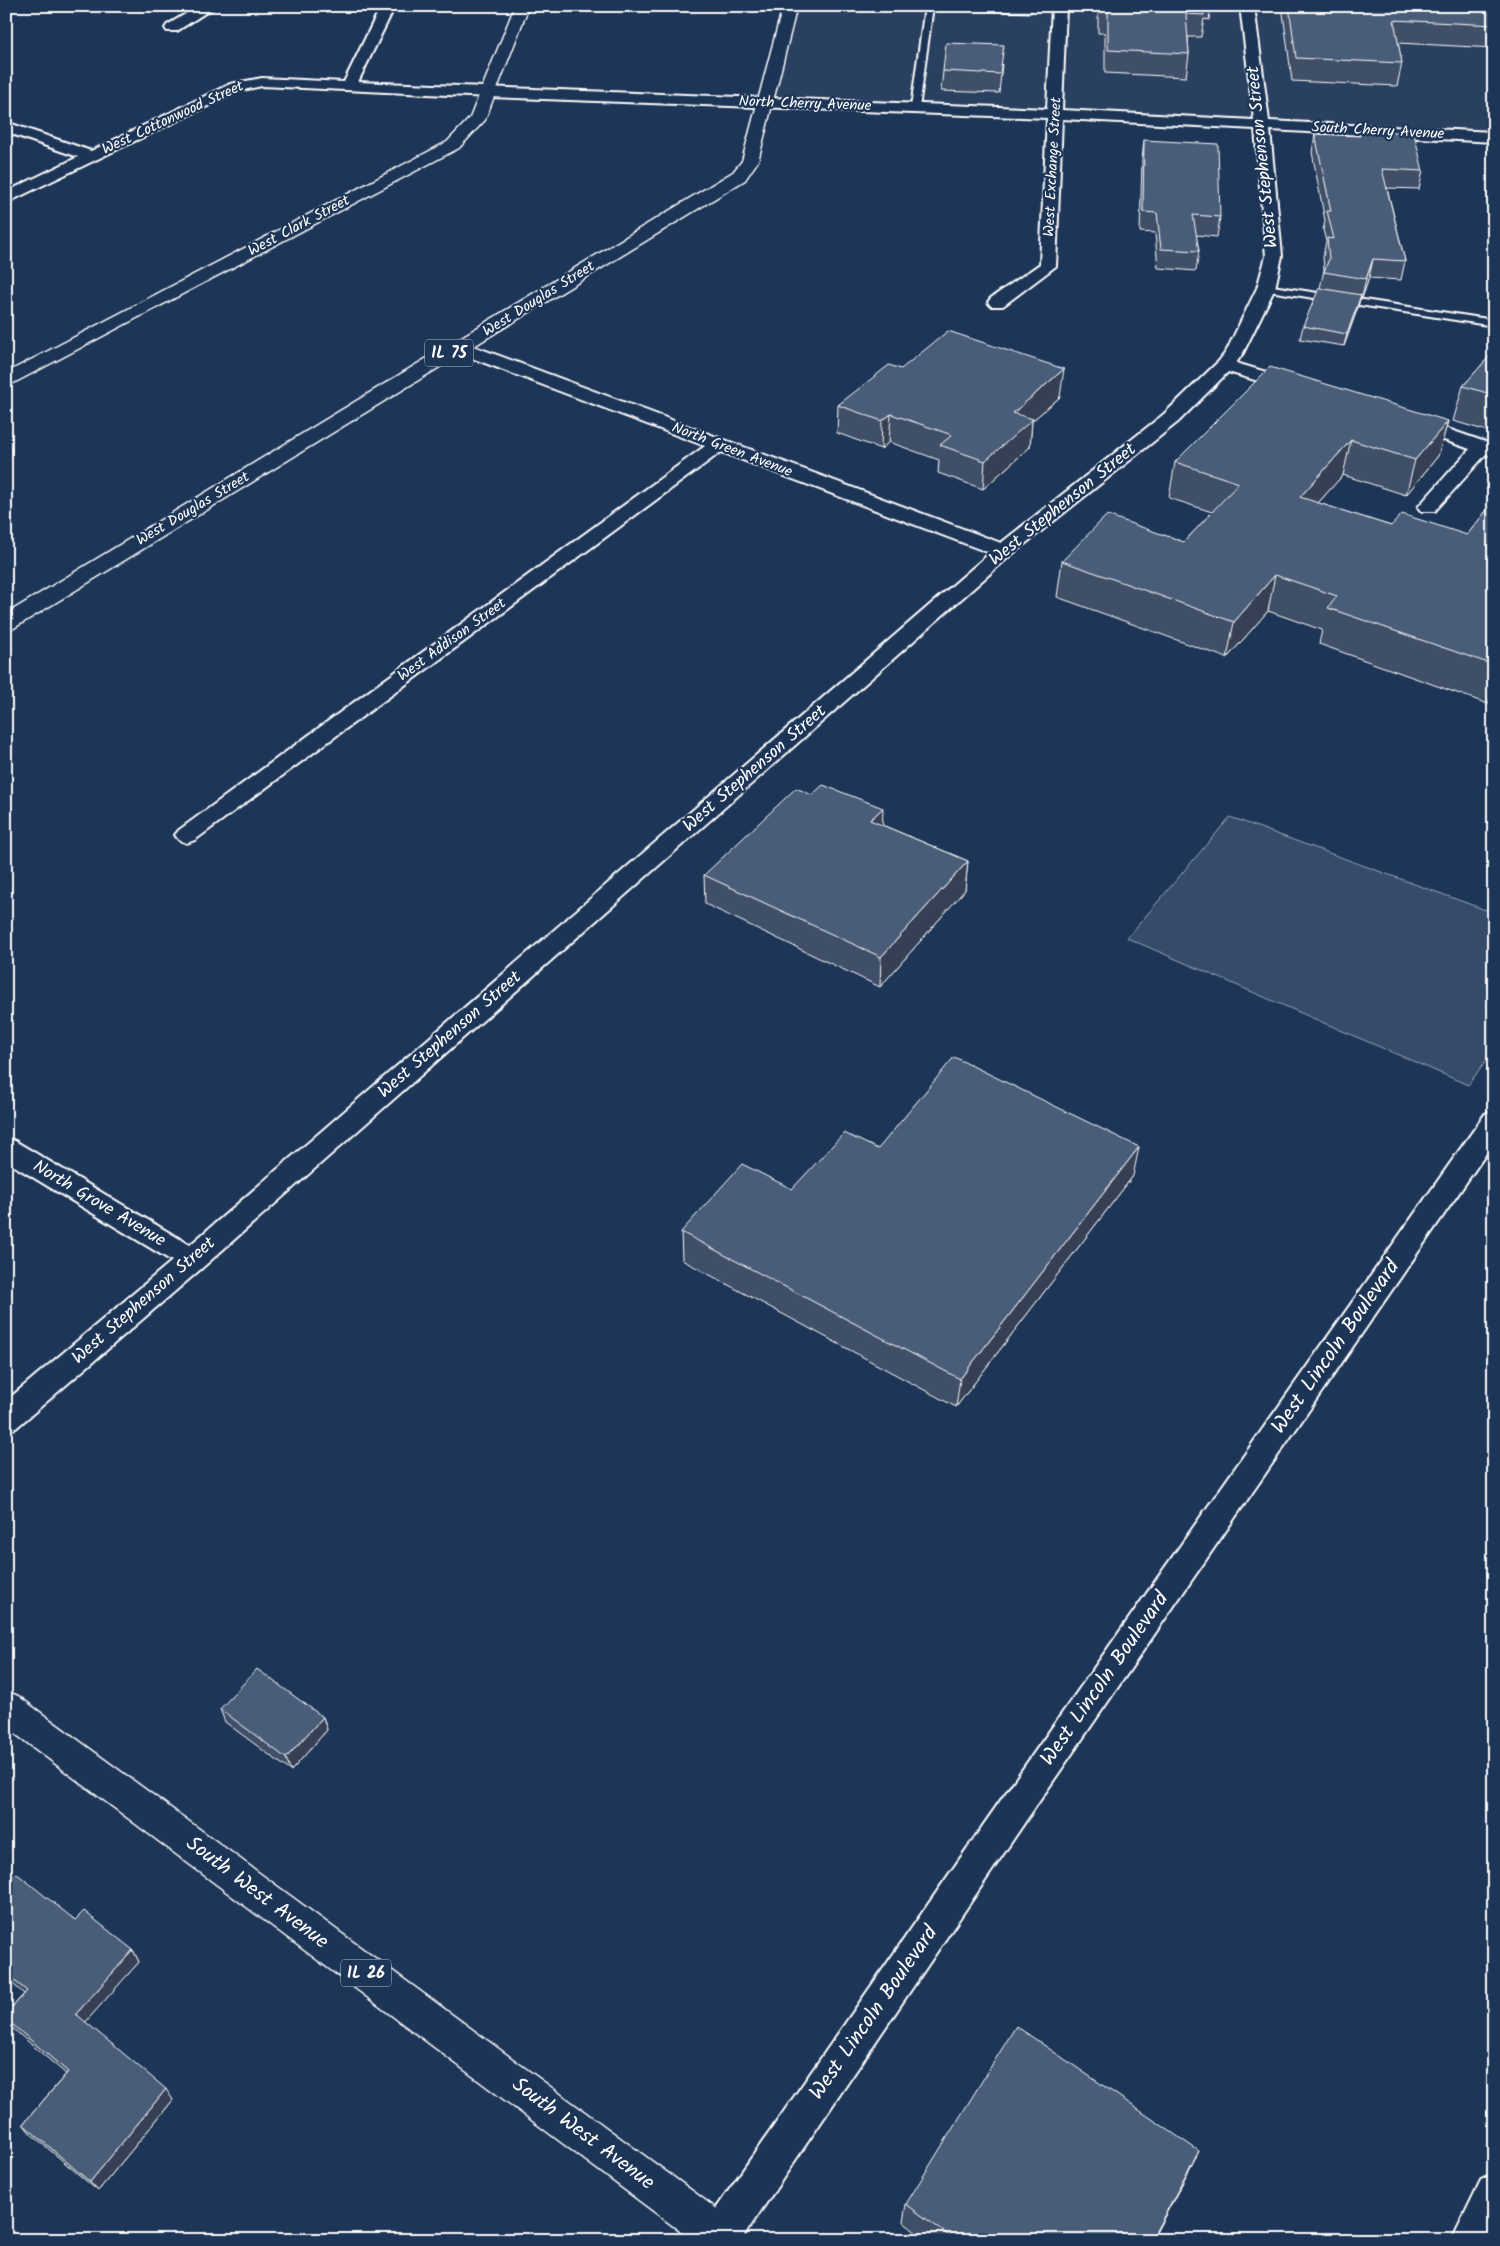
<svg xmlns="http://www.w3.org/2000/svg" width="1500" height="2246" font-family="Kalam,sans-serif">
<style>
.built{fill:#2a4161}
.green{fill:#364b69;stroke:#9aa5b4}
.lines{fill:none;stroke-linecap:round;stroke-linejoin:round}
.lane-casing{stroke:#fff;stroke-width:4}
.street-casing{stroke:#fff;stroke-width:4}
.primary-casing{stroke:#fff;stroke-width:3}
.lane{fill:#1d3557;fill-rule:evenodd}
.street{fill:#1d3557;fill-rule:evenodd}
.primary{fill:#1d3557;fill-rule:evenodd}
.wall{fill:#405068;stroke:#fff}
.shaded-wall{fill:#344155;stroke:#fff}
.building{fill:#4a5d79;stroke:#fff}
.labels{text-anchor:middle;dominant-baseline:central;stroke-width:4.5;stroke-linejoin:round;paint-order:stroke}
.far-street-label{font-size:15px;fill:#fff;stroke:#1d3557}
.shield{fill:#1d3557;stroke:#bbc2cd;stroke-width:1}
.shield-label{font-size:16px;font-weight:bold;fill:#fff}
.street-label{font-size:18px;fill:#fff;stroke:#1d3557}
.near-street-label{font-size:21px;fill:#fff;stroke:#1d3557}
</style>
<rect width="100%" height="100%" fill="#1d3557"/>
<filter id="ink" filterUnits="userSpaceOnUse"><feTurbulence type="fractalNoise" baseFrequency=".02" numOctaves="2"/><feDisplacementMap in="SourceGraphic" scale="10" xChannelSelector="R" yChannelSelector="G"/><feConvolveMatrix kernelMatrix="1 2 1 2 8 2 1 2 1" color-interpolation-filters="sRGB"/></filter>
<g filter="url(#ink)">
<!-- built -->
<path class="built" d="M790,6H1494V137L766,103Z"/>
<!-- green -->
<path class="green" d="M1230,817L1494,913V1050L1468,1085L1127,938Z"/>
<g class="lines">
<!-- lane casing -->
<g class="lane-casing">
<g id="lane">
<path d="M925,6H933L919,108L915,110L911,108Z"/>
<path d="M1266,285L1494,320V326L1263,290L1262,288Z"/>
</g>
</g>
<!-- street casing -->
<g class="street-casing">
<g id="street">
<path d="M199,6H216L177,31H167L165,28L167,25Z"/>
<path d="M381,6H395L358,82L1047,109L1052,6H1066L1062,110L1254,120L1240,6H1254L1269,121L1494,132V142L1270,130L1282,256L1275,288L1243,353L1236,363L1300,382L1303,386L1300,390H1288L1228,372L1178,422L1011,555L202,1268L16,1428L6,1431V1401L172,1261L6,1161V1138L15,1141L190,1245L990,553L721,452L195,840L187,843L179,840L175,835L179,830L705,446L453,351L450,347L453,343H465L1001,543L1164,414L1219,361L1226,352L1257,288L1266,256L1255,129L1062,119L1056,266L1003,306H991L988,302L991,298L1040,264L1047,118L489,97L262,86L239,91L6,203V192L78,157L6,132V122L91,151L230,84L262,78L344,82Z"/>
<path d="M1410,416L1494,445V457L1486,454L1435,511H1421L1418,507L1470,449L1403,426L1401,422L1403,418Z"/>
<path d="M1494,1111V1142L1027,1819L741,2240H699L704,2226L1003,1797L1485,1114Z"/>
<path d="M1494,2174V2235L1491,2240H1452L1481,2180Z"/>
</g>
</g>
<!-- primary casing -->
<g class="primary-casing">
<g id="primary">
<path d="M515,6H529L485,120L459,148L6,387V373L447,142L470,118Z"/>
<path d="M783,6H797L758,161L745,180L14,628L6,629V614L733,172L742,161Z"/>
<path d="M6,1691L18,1696L740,2226L746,2240H692L6,1727Z"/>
</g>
</g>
<!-- lane -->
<use href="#lane" class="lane"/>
<!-- street -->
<use href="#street" class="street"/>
<!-- primary -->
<use href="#primary" class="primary"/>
</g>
<!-- wall -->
<g class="wall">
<path d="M936,6H1031V13L936,9Z"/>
<path d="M1098,6H1211L1209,20L1204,19L1201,37H1188L1189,54L1186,77L1105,73V33H1098Z"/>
<path d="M1282,6H1494V48L1398,43L1402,63L1397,86L1292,81Z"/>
<path d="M1002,64L999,93L941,91L943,71Z"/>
<path d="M1359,130L1423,171L1419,189L1387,188L1405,261L1401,280L1369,278L1362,298H1360L1358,307L1344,346L1300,339L1303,326L1320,288L1324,270L1323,257L1326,241L1323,230L1325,221L1312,152L1315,134L1358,136Z"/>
<path d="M1144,140L1220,217L1217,237L1196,235L1199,251L1196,271L1158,268L1155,233L1140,232L1142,159Z"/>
<path d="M1494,351V433L1453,421L1463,386Z"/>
<path d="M901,369L1060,397L1032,421L1030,447L983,489L938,473L939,460L889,442L881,449L837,433L838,405Z"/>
<path d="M1448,421L1438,456L1406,495L1343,475L1318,503L1391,526L1467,535L1494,501V696L1488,704L1319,644L1322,630L1268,611L1227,658L1057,597L1062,561L1184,542L1212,512L1169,498L1175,462Z"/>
<path d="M882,825L968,861L965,890L880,987L705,904L704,875Z"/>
<path d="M878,1149L1133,1176L956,1407L682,1260L681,1232L792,1189Z"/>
<path d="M220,1709L323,1717L327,1730L291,1771L225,1722Z"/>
<path d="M6,1874L75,1920L133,1950L139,1962L85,2022L173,2100L98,2191L31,2134L23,2124L66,2074L12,2028L6,2020V2014L24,1994L6,1978Z"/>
<path d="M1189,2171L1152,2240H926L903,2222L906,2204Z"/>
</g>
<!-- shaded-wall -->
<g class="shaded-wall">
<path d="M1373,259L1369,278L1362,298L1366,279Z"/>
<path d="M1361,295L1358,307L1344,346L1347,334Z"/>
<path d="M1064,369L1060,397L1032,421L1030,447L983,489L985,461L1013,413Z"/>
<path d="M891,414L889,442L881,449L882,421Z"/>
<path d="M1448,421L1438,456L1406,495L1415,460Z"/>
<path d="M1351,440L1343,475L1292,532L1300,497Z"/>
<path d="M1275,575L1268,611L1227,658L1234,622Z"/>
<path d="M1494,686V696L1488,704Z"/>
<path d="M883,808L882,838L870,820Z"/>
<path d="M968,861L965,890L880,987L881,957Z"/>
<path d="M1139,1147L1133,1176L956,1407L960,1379Z"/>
<path d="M323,1717L327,1730L291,1771L286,1758Z"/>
<path d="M133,1950L139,1962L83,2025L76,2014Z"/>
<path d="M166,2089L173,2100L98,2191L90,2182Z"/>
<path d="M1199,2151L1152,2240H1151Z"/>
</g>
<!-- building -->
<g class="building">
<path d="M1100,6H1204V15L1186,14L1189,54L1108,50V11L1100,10Z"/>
<path d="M1289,6H1494V25L1394,20L1402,63L1296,58Z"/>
<path d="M946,43L1004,45L1000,74L943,71Z"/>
<path d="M1359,130L1414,133L1423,171L1382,169L1405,261L1373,259L1366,279L1324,272L1329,259L1327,238L1334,239L1327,211H1331L1315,134L1360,136Z"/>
<path d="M1144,140L1218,144L1220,217L1193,215L1199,251L1161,249L1157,213L1143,212Z"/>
<path d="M1319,288L1361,295L1347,334L1303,326Z"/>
<path d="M948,331L1064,369L1013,413L1033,419L985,461L940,445L952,435L891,414L882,421L838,405L889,365L901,369Z"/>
<path d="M1494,351V395L1463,386Z"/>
<path d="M1270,367L1448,421L1415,460L1351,440L1300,497L1391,526L1402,514L1467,535L1494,501V665L1328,608L1337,596L1275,575L1234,622L1062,561L1107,515L1184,542L1239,483L1175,462Z"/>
<path d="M823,785L883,808L870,820L968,861L881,957L704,875L796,788L812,795Z"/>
<path d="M954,1057L1139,1147L960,1379L681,1232L742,1164L792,1189L844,1133L878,1149Z"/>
<path d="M257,1669L323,1717L286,1758L220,1709Z"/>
<path d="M16,1873L75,1920L84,1911L133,1950L76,2014L166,2089L90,2182L23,2124L68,2072L6,2019V2014L27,1991L6,1974V1874L11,1878Z"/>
<path d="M1016,2026L1199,2151L1151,2240H955L906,2204Z"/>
</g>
</g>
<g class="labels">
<!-- far-street labels -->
<g class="far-street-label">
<text transform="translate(805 104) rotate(2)">North Cherry Avenue</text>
<text transform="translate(173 118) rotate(-25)">West Cottonwood Street</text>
<text transform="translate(1378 131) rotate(3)">South Cherry Avenue</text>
<text transform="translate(1053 167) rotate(-87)">West Exchange Street</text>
<text transform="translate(299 226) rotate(-28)">West Clark Street</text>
<text transform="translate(539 299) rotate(-32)">West Douglas Street</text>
<text transform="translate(732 450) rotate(21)">North Green Avenue</text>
<text transform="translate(193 509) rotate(-31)">West Douglas Street</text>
<text transform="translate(452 640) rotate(-36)">West Addison Street</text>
</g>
<!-- shield labels -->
<g class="shield">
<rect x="425" y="339.5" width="48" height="27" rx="4"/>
<rect x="341" y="1959.5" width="50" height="27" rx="4"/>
</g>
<g class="shield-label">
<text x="449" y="353">IL 75</text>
<text x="366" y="1973">IL 26</text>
</g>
<!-- street labels -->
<g class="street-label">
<text transform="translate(1263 157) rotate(-96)">West Stephenson Street</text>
<text transform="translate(1063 505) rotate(-39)">West Stephenson Street</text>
<text transform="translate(755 769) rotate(-41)">West Stephenson Street</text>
<text transform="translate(450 1035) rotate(-41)">West Stephenson Street</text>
<text transform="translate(99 1204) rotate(31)">North Grove Avenue</text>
<text transform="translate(144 1301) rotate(-41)">West Stephenson Street</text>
</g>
<!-- near-street labels -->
<g class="near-street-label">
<text transform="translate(1336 1347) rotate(-55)">West Lincoln Boulevard</text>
<text transform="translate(1105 1679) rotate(-55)">West Lincoln Boulevard</text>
<text transform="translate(257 1893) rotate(37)">South West Avenue</text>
<text transform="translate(874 2013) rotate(-55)">West Lincoln Boulevard</text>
<text transform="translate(583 2134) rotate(37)">South West Avenue</text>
</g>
</g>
<!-- margin -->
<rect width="1500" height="2246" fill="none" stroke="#1d3557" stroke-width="25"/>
<rect x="12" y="12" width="1475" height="2221" fill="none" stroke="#fff" stroke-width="2" filter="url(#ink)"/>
</svg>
